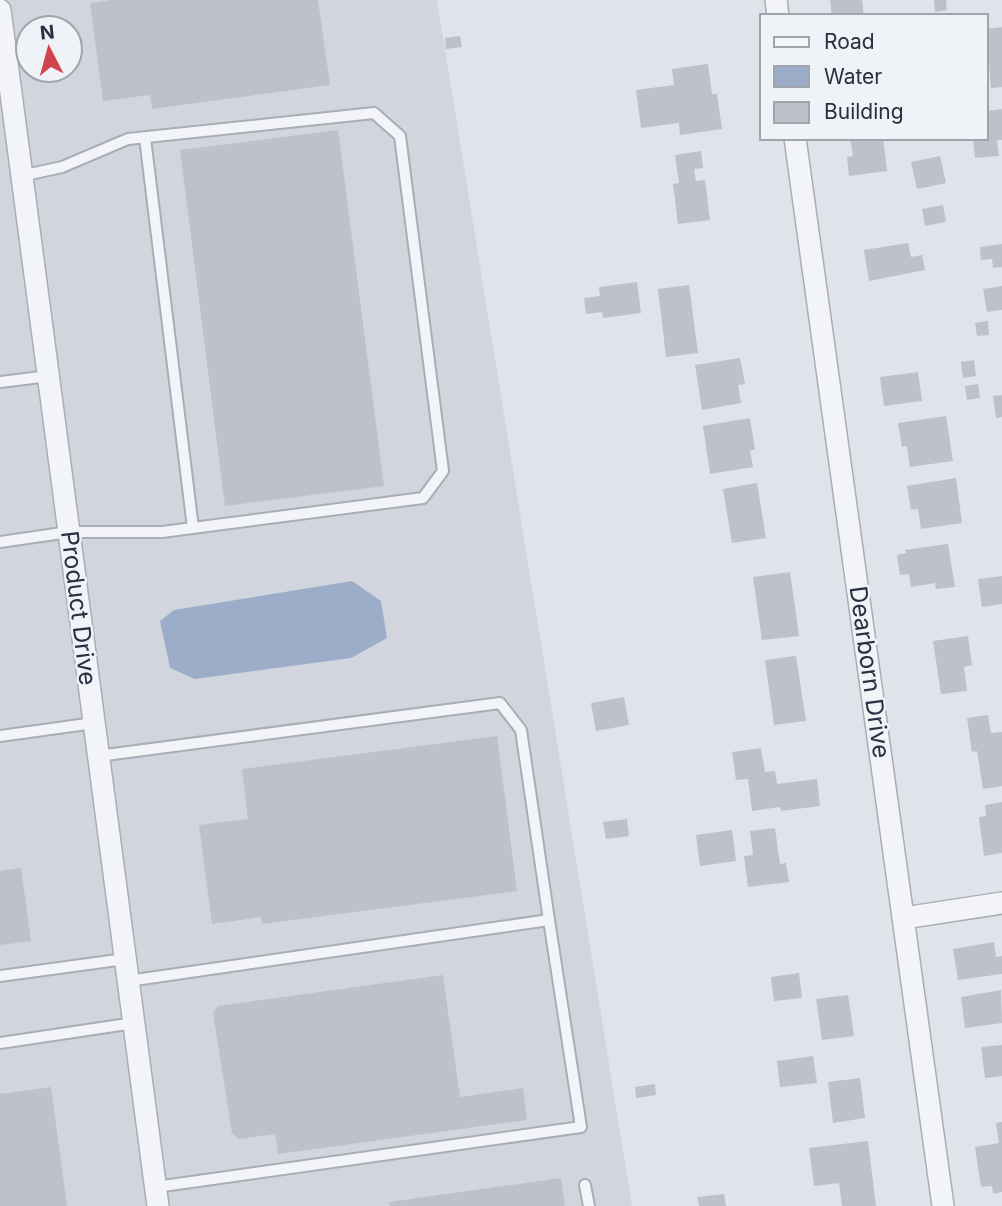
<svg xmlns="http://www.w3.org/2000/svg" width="1002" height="1206" font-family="Inter,sans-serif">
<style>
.built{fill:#d2d5de;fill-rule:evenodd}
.water{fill:#9badc9}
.building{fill:#bdc1cc}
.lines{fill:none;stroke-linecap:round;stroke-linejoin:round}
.lane-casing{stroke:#a9adb6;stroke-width:14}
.street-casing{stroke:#a9adb6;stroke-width:24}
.lane{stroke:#f3f4f7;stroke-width:10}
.street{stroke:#f3f4f7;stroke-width:21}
.labels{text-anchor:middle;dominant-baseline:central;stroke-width:5;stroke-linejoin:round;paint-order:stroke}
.street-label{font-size:24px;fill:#282f40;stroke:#eff2f6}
</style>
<rect width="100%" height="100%" fill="#e0e3e9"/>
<!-- built -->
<path class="built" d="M0,0H437L632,1206H0ZM28,28H70V70H28Z"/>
<!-- water -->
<path class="water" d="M352,581L381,601L387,638L351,658L195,679L170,668L160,621L174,610Z"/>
<!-- building -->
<g class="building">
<path d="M111,0H318L330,85L152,109L150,95L103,101L90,3Z"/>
<path d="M830,0H862L864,16H832Z"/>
<path d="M934,0H946L947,10L935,12Z"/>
<path d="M1002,27V87L991,88L986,29Z"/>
<path d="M460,36L462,47L446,49L445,38Z"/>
<path d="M708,64L712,94H717L722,129L680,135L679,123L641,128L636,90L674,85L672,69Z"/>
<path d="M1002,109V140H997L999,156L975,158L973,138H986V111Z"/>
<path d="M338,130L384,486L225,506L180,150Z"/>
<path d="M850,138H883L887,171L849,176L847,157L853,156Z"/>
<path d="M701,151L703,168L694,169L696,181L705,180L710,220L678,224L673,184L679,183L675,155Z"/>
<path d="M940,156L946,183L917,189L911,162Z"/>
<path d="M943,205L946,222L925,226L922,209Z"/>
<path d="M908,243L911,257L922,255L925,270L869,281L864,250Z"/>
<path d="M1002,244V267L993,268L992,259L981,260L980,247Z"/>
<path d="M637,282L641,313L603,318L602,312L586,314L584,298L600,296L599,287Z"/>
<path d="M689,285L698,353L666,357L658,289Z"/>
<path d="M1002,286V310L987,312L983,289Z"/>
<path d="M988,321L989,335L977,336L975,323Z"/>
<path d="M740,358L745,384L738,385L741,403L702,410L695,365Z"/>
<path d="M974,360L976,376L963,378L961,362Z"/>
<path d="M918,372L922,401L884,406L880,377Z"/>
<path d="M978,384L980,398L967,400L965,386Z"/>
<path d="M1002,395V417L996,418L993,396Z"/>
<path d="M946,416L953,461L910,467L907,446L902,447L898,423Z"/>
<path d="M750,418L755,450H750L753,467L710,474L703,426Z"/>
<path d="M956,478L962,523L921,529L918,509L911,510L907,486Z"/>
<path d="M757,483L766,538L732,543L723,489Z"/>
<path d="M948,544L955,587L936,589L935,583L911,587L909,574L900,575L897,555L906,553L905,550Z"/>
<path d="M790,572L799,636L762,640L753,577Z"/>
<path d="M1002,576V604L982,607L978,579Z"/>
<path d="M968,636L972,665L964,667L967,691L941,694L933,641Z"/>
<path d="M796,656L806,721L774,725L765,660Z"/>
<path d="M624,697L629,725L596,731L591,703Z"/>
<path d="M988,715L991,733L1002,732V786L983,789L977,751L972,752L967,718Z"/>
<path d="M497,736L517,891L262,924L261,917L212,924L199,825L248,819L242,769Z"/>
<path d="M761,748L765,772L775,771L777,784L817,779L820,806L781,811L780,807L752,811L748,779L736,780L732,752Z"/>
<path d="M1002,802V853L984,856L979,817L986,816L985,805Z"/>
<path d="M627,819L629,836L606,839L603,822Z"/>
<path d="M775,828L780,864L786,863L789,882L748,887L744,856L753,855L750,831Z"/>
<path d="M732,830L736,861L700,866L696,835Z"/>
<path d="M21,868L31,941L0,945V871Z"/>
<path d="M994,942L996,957L1002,956V974L958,980L953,949Z"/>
<path d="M799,973L802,998L774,1001L771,977Z"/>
<path d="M443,975L460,1097L523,1088L527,1120L278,1154L275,1134L239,1139L232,1133L213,1013L218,1006Z"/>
<path d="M1001,990L1002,1023L965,1028L961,997Z"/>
<path d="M848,995L854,1036L822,1040L816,999Z"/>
<path d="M1002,1045V1076L985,1078L981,1047Z"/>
<path d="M813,1056L817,1083L780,1087L777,1061Z"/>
<path d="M860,1078L865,1118L833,1123L828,1082Z"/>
<path d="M655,1084L656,1095L636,1098L635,1087Z"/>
<path d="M51,1087L67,1206H0V1094Z"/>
<path d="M1002,1122V1192L993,1194L992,1186L981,1187L975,1147L999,1143L996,1123Z"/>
<path d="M868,1141L876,1206H842L839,1183L814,1186L809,1148Z"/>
<path d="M561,1178L565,1206H390L389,1202Z"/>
<path d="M724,1194L726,1206H699L697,1197Z"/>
</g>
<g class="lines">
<!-- lane casing -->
<g class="lane-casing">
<g id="lane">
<path d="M145,138L193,528"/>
<path d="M0,382L49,376"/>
<path d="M0,542L69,532H162L423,498L443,471L400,136L374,113L128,139L62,167L21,176"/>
<path d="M0,736L94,723"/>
<path d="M98,756L500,703L521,730L549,920"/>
<path d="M0,976L125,959"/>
<path d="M128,981L549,920L581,1127L156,1187"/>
<path d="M0,1043L134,1023"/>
<path d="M585,1185L589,1206"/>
</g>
</g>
<!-- street casing -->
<g class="street-casing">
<g id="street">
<path d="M776,0L778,16"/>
<path d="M0,10L158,1206"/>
<path d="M795,138L943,1206"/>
<path d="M904,918L1002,903"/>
</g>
</g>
<!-- lane -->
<use href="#lane" class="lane"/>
<!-- street -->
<use href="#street" class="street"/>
</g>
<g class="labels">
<!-- street labels -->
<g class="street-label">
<text transform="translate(79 608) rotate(83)">Product Drive</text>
<text transform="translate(870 672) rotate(82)">Dearborn Drive</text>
</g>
</g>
<!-- legend -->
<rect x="760" y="14" width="228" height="126" fill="#eff2f6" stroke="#9fa4ad" stroke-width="2"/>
<rect x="774" y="37" width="35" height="10" fill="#f3f4f7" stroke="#9fa4ad" stroke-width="2"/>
<text x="824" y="49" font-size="21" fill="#282f40">Road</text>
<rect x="774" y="66" width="35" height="21" fill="#9badc9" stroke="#9fa4ad" stroke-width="2"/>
<text x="824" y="84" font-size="21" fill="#282f40">Water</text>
<rect x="774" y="102" width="35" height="21" fill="#bdc1cc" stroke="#9fa4ad" stroke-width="2"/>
<text x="824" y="119" font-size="21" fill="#282f40">Building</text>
<!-- north arrow -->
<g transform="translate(49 49) rotate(354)"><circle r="33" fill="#eff2f6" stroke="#9fa4ad" stroke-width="2"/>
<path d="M0-5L12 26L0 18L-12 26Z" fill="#cf444d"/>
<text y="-10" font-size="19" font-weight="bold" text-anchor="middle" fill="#282f40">N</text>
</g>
</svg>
